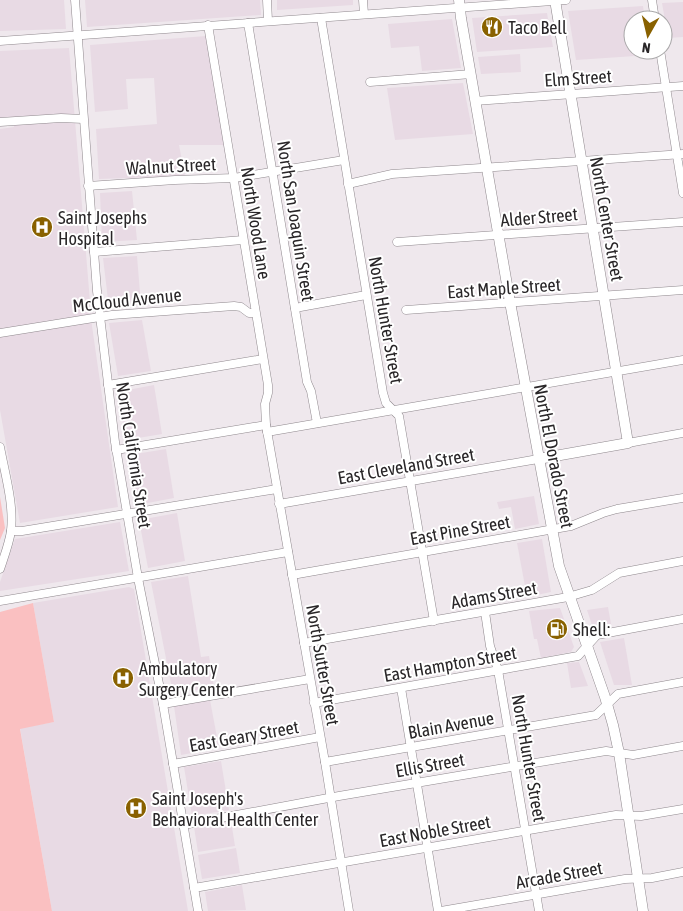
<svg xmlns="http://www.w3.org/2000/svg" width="683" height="911" font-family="'Asap Condensed',sans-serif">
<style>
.built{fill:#e8dae4}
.green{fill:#fac0c1}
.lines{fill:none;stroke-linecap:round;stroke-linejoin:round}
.minor-casing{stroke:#8f888d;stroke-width:9}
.major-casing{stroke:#8f888d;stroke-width:11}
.minor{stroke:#fff;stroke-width:8}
.major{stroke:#fff;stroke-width:10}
.labels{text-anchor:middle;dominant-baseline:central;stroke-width:4;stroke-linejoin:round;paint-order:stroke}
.poi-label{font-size:18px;fill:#292628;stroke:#fff;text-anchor:start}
.street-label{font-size:18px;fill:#292628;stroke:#fff}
</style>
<rect width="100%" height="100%" fill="#efe8ed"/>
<!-- built -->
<g class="built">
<path d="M0,0H64L66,29L0,31Z"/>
<path d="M85,0H260L261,15L87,27Z"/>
<path d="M277,0H353V5L277,10Z"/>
<path d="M683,2V37L668,38L662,3Z"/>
<path d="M643,6L645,20H633V50H650V55L576,60L568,11Z"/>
<path d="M547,13L553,47L477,52L472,18Z"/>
<path d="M452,19L461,68L422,71L419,46L391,48L388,24Z"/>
<path d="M206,36L214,69L224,145H179L185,176L99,179L96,129L157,124L154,78L126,79L128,109L95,112L90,45Z"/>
<path d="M69,48L92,326L118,507L20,523L0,410V129L14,127L15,117L0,118V51Z"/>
<path d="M520,54L521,72L481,74L478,57Z"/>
<path d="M463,83L473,134L395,140L387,88Z"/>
<path d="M132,191L137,240L102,242L100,193Z"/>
<path d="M137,256L141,305L109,308L103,258Z"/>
<path d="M142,320L151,371L118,376L109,323Z"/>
<path d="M154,385L162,434L126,440L117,392Z"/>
<path d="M166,449L174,498L137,505L129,455Z"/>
<path d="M534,496L539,524L515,529L511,507L499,509L497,502Z"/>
<path d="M177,513L185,561L148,568L139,520Z"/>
<path d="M120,522L129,571L0,591V582L15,539Z"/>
<path d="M542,539L551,592L527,597L517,543Z"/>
<path d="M188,576L201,657L209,656L214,687L173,694L151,582Z"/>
<path d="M129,587L134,589L188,911H52L20,728L54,722L33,603Z"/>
<path d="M608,607L611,624L597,627L592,625L587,610Z"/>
<path d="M560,608L574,647L571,652L541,658L537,639H534L529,611Z"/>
<path d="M624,638L632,685H614L600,642Z"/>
<path d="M579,662L588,686L571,688L567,663Z"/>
<path d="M210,700L219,748L181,755L174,706Z"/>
<path d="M221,761L229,810L192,816L184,767Z"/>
<path d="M231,821L235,846L198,852L194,827Z"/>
<path d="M236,848L240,873L202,879L198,855Z"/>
<path d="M242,885L246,910L208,911L205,892Z"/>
</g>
<!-- green -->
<g class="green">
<path d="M0,497L5,528L0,540Z"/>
<path d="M33,603L54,722L20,729L52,911H0V612Z"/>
</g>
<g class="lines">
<!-- minor casing -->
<g class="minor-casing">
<g id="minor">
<path d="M75,0L97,291L115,442L138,578L163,704L198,911"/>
<path d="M267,0L268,21"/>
<path d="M363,0L364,14"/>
<path d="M652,0L655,20"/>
<path d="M321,18L383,393L386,403L399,416L434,621"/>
<path d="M248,23L307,382L311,391L317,423"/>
<path d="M208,25L268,385V393L265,404L266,425L325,762L349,911"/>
<path d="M0,41L566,0"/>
<path d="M660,50L683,193"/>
<path d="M370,82L471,74"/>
<path d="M475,101L683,86"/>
<path d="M0,122L61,118L83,119"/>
<path d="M348,184L392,174L683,154"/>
<path d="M88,186L175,180L234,178L344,160"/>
<path d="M397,242L683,222"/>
<path d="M94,252L243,240"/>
<path d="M295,308L366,295"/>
<path d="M406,310L683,290"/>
<path d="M0,333L112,315L234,306L241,307L249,313H255"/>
<path d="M108,385L263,359"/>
<path d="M267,432L683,360"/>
<path d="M628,443L683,433"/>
<path d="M0,447C5,474 14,504 11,531C9,544 4,557 0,569"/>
<path d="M116,450L266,425"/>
<path d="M279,504L538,459"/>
<path d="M11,531H22L277,489"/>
<path d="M292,575L571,526L603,513L617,509L683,498"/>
<path d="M0,601L288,552"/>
<path d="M485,612L490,646L498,670L539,911"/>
<path d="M304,643L568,597L592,590L619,573L683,561"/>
<path d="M401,688L438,911"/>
<path d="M314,703L578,656L597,635L683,619"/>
<path d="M163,704L310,679"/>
<path d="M325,762L596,715L618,694L683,682"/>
<path d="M173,764L320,737"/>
<path d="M183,825L339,796L606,751L633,755L683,746"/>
<path d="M194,888L616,815L641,816L683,809"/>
<path d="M441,911L625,879L652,878L683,872"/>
</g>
</g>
<!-- major casing -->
<g class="major-casing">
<g id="major">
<path d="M459,0L461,18L510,302L559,566L605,697L613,725L619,753L643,911"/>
<path d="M538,459L628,443L555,0"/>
</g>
</g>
<!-- minor -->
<use href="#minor" class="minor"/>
<!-- major -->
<use href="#major" class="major"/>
</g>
<!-- icons -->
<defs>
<g id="restaurant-disc" transform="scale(1.125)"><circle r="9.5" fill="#896100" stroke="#fff"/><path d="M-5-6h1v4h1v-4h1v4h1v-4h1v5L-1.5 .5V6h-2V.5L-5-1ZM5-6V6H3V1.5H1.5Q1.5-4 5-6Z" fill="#fff"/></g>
<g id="hospital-disc" transform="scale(1.125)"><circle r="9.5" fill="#896100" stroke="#fff"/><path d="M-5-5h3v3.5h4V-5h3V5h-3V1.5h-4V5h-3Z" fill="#fff"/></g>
<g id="fuel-disc" transform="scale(1.125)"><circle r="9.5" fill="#896100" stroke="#fff"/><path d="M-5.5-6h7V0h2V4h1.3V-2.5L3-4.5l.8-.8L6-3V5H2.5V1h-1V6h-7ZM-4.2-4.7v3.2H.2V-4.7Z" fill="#fff"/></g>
</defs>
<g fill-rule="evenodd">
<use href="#restaurant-disc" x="492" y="27"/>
<use href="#hospital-disc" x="42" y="227"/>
<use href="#fuel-disc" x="557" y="629"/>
<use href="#hospital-disc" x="123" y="678"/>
<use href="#hospital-disc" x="136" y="808"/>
</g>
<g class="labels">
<!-- poi labels -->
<g class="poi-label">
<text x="508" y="27">Taco Bell</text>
<text x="58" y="217">Saint Josephs<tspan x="58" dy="21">Hospital</tspan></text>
<text x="573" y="629">Shell:</text>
<text x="139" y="668">Ambulatory<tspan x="139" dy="21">Surgery Center</tspan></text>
<text x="152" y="798">Saint Joseph's<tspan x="152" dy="21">Behavioral Health Center</tspan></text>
</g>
<!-- street labels -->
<g class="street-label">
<text transform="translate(578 78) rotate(-4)">Elm Street</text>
<text transform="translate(171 166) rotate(-3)">Walnut Street</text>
<text transform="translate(539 217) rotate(-5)">Alder Street</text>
<text transform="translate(607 219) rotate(80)">North Center Street</text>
<text transform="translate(296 221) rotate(81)">North San Joaquin Street</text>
<text transform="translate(256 223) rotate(81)">North Wood Lane</text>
<text transform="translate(504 288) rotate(-4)">East Maple Street</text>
<text transform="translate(127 300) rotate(-6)">McCloud Avenue</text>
<text transform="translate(386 320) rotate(80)">North Hunter Street</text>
<text transform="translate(134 455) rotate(81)">North California Street</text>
<text transform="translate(554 456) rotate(79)">North El Dorado Street</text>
<text transform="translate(406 466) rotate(-10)">East Cleveland Street</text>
<text transform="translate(460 530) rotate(-10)">East Pine Street</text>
<text transform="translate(494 595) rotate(-10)">Adams Street</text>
<text transform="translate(450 664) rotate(-10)">East Hampton Street</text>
<text transform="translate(323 665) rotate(80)">North Sutter Street</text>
<text transform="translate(451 725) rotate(-10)">Blain Avenue</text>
<text transform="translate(244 736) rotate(-10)">East Geary Street</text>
<text transform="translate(529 758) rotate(80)">North Hunter Street</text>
<text transform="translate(430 765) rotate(-10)">Ellis Street</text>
<text transform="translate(435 831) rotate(-10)">East Noble Street</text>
<text transform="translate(559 875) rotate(-10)">Arcade Street</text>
</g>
</g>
<!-- north arrow -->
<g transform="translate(648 35) rotate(188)"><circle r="24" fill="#ffffff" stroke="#a9a8a9"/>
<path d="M0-4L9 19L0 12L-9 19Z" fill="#896100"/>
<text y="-8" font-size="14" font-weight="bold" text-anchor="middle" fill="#292628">N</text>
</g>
</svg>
